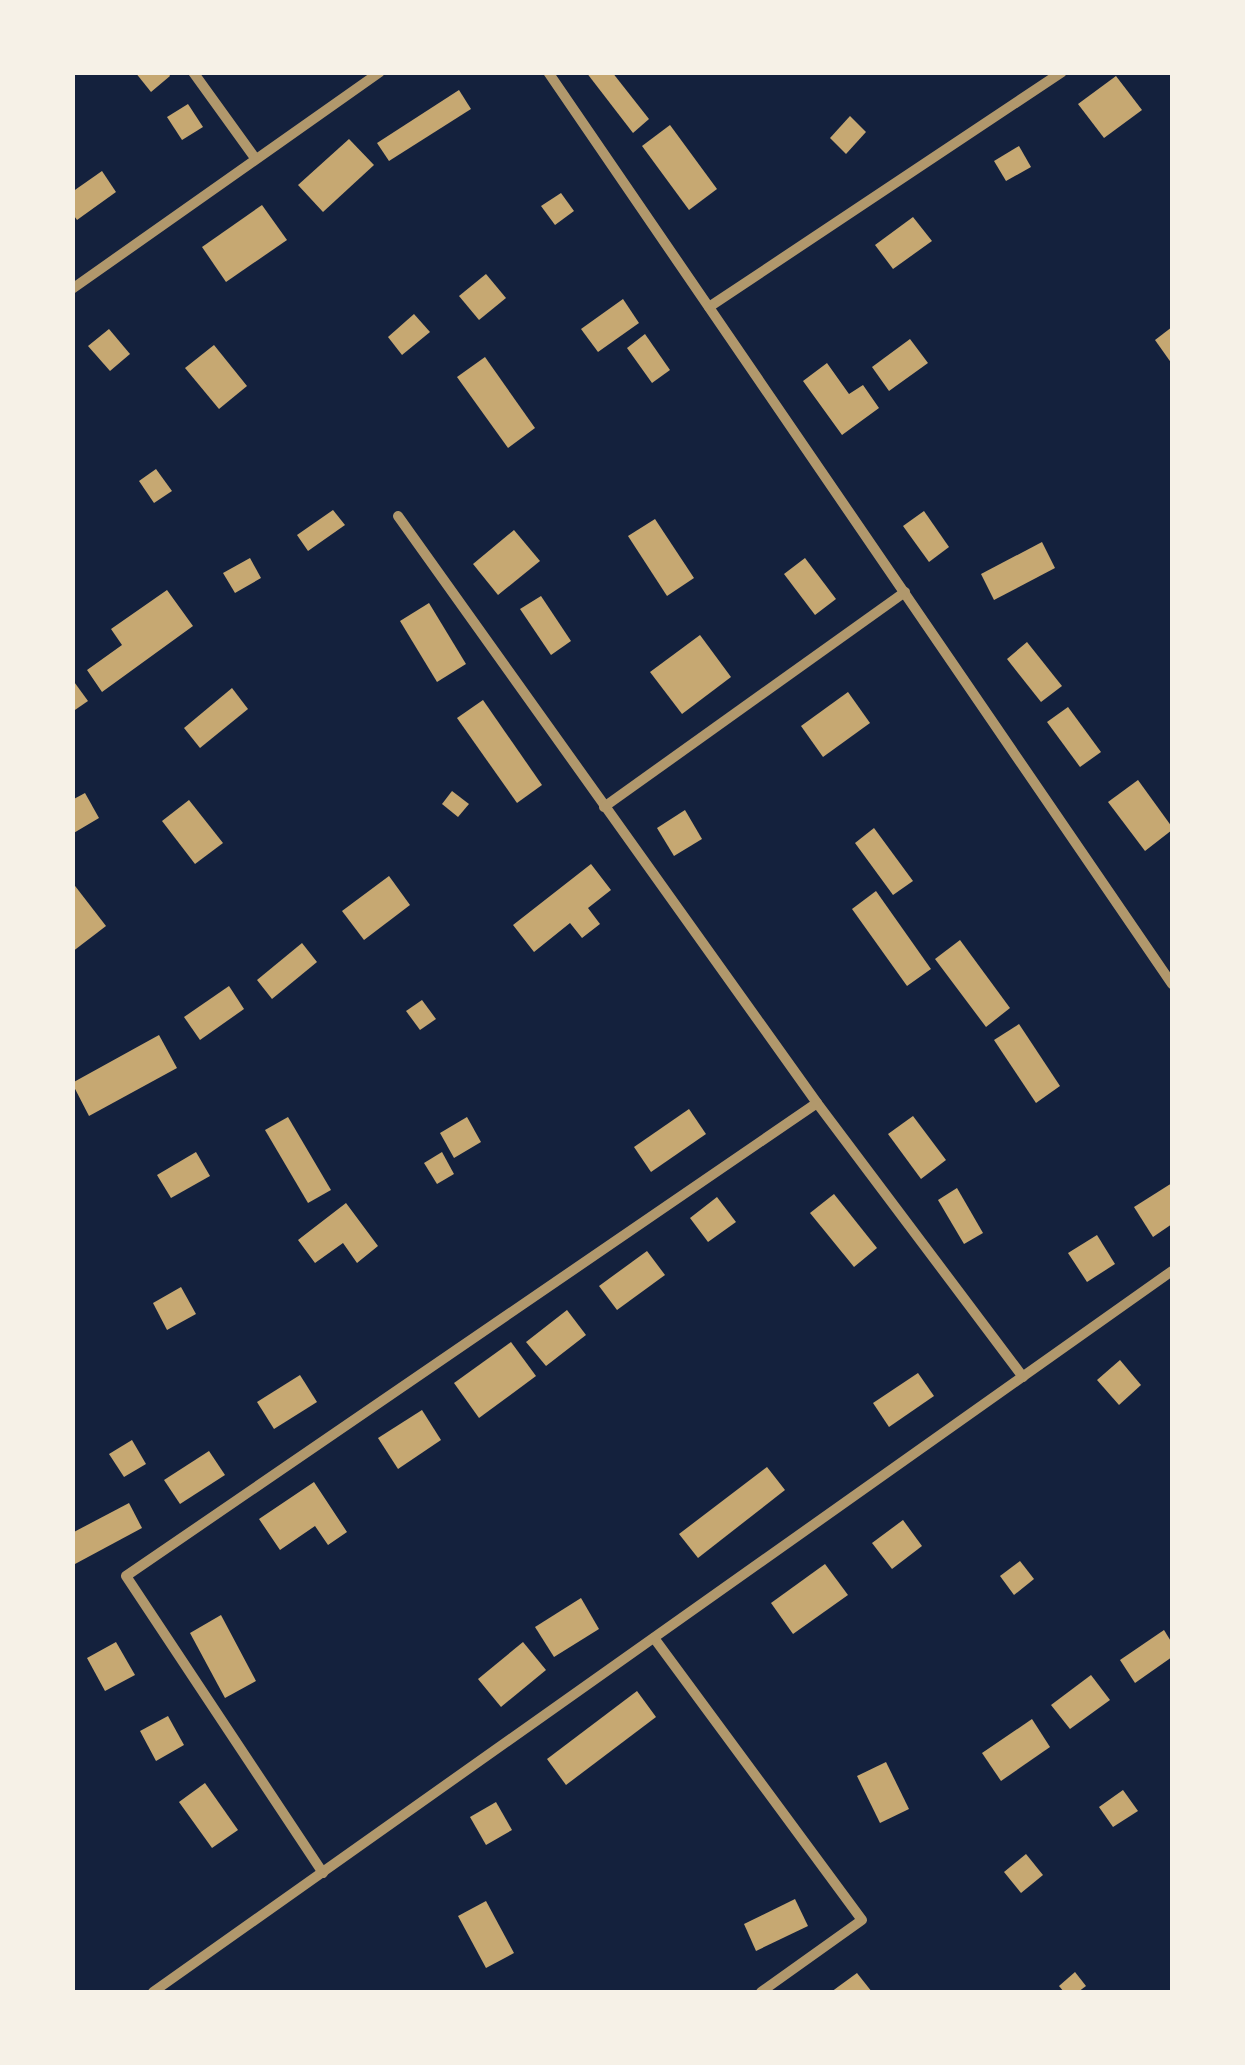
<svg xmlns="http://www.w3.org/2000/svg" width="1245" height="2065" font-family="'Work Sans',sans-serif">
<style>
.building{fill:#c6a872}
.lines{fill:none;stroke-linecap:round;stroke-linejoin:round}
.minor{stroke:#b1986c;stroke-width:10}
</style>
<rect width="100%" height="100%" fill="#14213d"/>
<!-- building -->
<g class="building">
<path d="M135,72H168L170,76L151,92Z"/>
<path d="M586,72H612L649,119L633,133Z"/>
<path d="M1116,76L1142,110L1104,138L1078,104Z"/>
<path d="M459,90L471,109L389,161L377,143Z"/>
<path d="M188,104L203,127L182,140L167,117Z"/>
<path d="M850,116L866,132L846,154L830,138Z"/>
<path d="M670,125L717,189L689,210L642,146Z"/>
<path d="M349,139L374,165L323,212L298,185Z"/>
<path d="M1019,146L1031,167L1006,181L994,161Z"/>
<path d="M102,171L116,192L77,220L72,213V192Z"/>
<path d="M561,193L574,211L555,225L541,206Z"/>
<path d="M262,205L287,240L226,282L202,247Z"/>
<path d="M913,217L932,241L893,269L875,245Z"/>
<path d="M486,274L506,298L479,320L459,296Z"/>
<path d="M623,299L639,323L598,352L581,329Z"/>
<path d="M414,314L430,332L402,355L388,337Z"/>
<path d="M1172,327V364L1155,340Z"/>
<path d="M109,329L130,354L110,371L88,346Z"/>
<path d="M645,334L670,370L652,383L627,348Z"/>
<path d="M910,339L928,363L889,391L872,367Z"/>
<path d="M214,345L247,386L219,409L185,368Z"/>
<path d="M485,357L535,428L508,448L457,377Z"/>
<path d="M827,363L849,394L863,385L879,408L842,435L803,381Z"/>
<path d="M156,469L172,491L154,503L139,481Z"/>
<path d="M333,510L345,525L308,551L297,535Z"/>
<path d="M924,511L949,547L929,562L903,526Z"/>
<path d="M655,519L694,578L667,596L628,536Z"/>
<path d="M514,530L540,561L498,595L473,564Z"/>
<path d="M1042,542L1055,568L994,600L981,574Z"/>
<path d="M250,558L261,578L235,593L223,573Z"/>
<path d="M805,558L836,599L815,615L784,574Z"/>
<path d="M167,590L193,626L102,692L87,670L122,645L111,629Z"/>
<path d="M541,596L571,641L551,655L520,609Z"/>
<path d="M429,603L466,664L437,682L400,621Z"/>
<path d="M700,635L731,677L682,714L650,672Z"/>
<path d="M1027,642L1062,686L1041,702L1007,659Z"/>
<path d="M72,679L88,701L72,712Z"/>
<path d="M232,688L248,709L200,748L184,728Z"/>
<path d="M848,692L870,723L823,757L801,726Z"/>
<path d="M483,700L542,785L517,803L457,718Z"/>
<path d="M1068,707L1101,752L1080,767L1047,722Z"/>
<path d="M1138,780L1172,827V830L1145,851L1108,802Z"/>
<path d="M452,791L469,804L458,817L442,804Z"/>
<path d="M85,793L99,818L72,834V800Z"/>
<path d="M189,800L223,843L195,864L162,821Z"/>
<path d="M685,810L702,839L674,856L657,828Z"/>
<path d="M874,828L913,881L893,895L855,843Z"/>
<path d="M591,864L611,890L588,908L600,924L582,938L570,923L534,952L513,925Z"/>
<path d="M389,876L410,905L364,940L342,911Z"/>
<path d="M72,882L106,926L72,952Z"/>
<path d="M876,891L931,969L907,986L852,909Z"/>
<path d="M960,940L1010,1008L986,1027L935,959Z"/>
<path d="M302,943L317,962L272,999L257,980Z"/>
<path d="M229,986L244,1009L200,1040L184,1017Z"/>
<path d="M422,1000L436,1019L420,1030L406,1011Z"/>
<path d="M1019,1024L1060,1086L1036,1103L994,1040Z"/>
<path d="M159,1035L177,1068L89,1116L72,1083Z"/>
<path d="M689,1109L706,1134L651,1172L634,1147Z"/>
<path d="M913,1116L946,1160L921,1179L888,1134Z"/>
<path d="M288,1117L331,1190L308,1203L265,1130Z"/>
<path d="M467,1117L481,1142L454,1158L440,1133Z"/>
<path d="M196,1152L210,1176L171,1198L157,1175Z"/>
<path d="M442,1152L454,1174L437,1184L424,1163Z"/>
<path d="M1172,1183V1224L1153,1237L1134,1207Z"/>
<path d="M957,1188L983,1233L964,1244L938,1200Z"/>
<path d="M834,1194L877,1248L854,1267L810,1213Z"/>
<path d="M717,1197L736,1222L708,1242L690,1218Z"/>
<path d="M346,1203L378,1246L357,1263L343,1243L315,1263L298,1240Z"/>
<path d="M1097,1235L1115,1264L1087,1282L1068,1253Z"/>
<path d="M647,1251L665,1275L617,1310L599,1286Z"/>
<path d="M181,1287L196,1314L167,1330L153,1303Z"/>
<path d="M567,1310L586,1335L546,1366L526,1342Z"/>
<path d="M511,1342L536,1376L479,1418L454,1383Z"/>
<path d="M1120,1360L1141,1385L1119,1405L1097,1380Z"/>
<path d="M918,1373L934,1396L889,1427L873,1403Z"/>
<path d="M300,1375L317,1402L274,1429L257,1402Z"/>
<path d="M422,1410L441,1440L398,1469L378,1438Z"/>
<path d="M132,1440L146,1464L124,1477L109,1454Z"/>
<path d="M209,1451L225,1475L180,1504L164,1480Z"/>
<path d="M767,1467L785,1490L698,1558L679,1534Z"/>
<path d="M314,1482L347,1532L328,1545L315,1526L280,1550L259,1519Z"/>
<path d="M129,1503L142,1528L75,1564L72,1559V1533Z"/>
<path d="M903,1520L922,1546L892,1569L872,1543Z"/>
<path d="M1020,1561L1034,1579L1014,1595L1000,1576Z"/>
<path d="M825,1564L848,1595L793,1634L771,1603Z"/>
<path d="M581,1598L599,1629L554,1657L535,1627Z"/>
<path d="M221,1615L256,1681L225,1698L190,1633Z"/>
<path d="M1164,1630L1172,1643V1657L1135,1683L1120,1660Z"/>
<path d="M116,1642L135,1675L105,1691L87,1658Z"/>
<path d="M523,1642L546,1670L501,1707L478,1679Z"/>
<path d="M1091,1675L1110,1700L1070,1729L1051,1705Z"/>
<path d="M637,1691L656,1717L566,1785L547,1759Z"/>
<path d="M168,1716L184,1745L156,1761L140,1731Z"/>
<path d="M1032,1719L1050,1747L1001,1781L982,1753Z"/>
<path d="M886,1762L909,1809L880,1823L857,1776Z"/>
<path d="M205,1783L238,1830L212,1848L179,1802Z"/>
<path d="M1123,1790L1138,1811L1113,1827L1099,1807Z"/>
<path d="M496,1802L512,1830L486,1845L470,1817Z"/>
<path d="M1026,1854L1043,1875L1021,1893L1004,1872Z"/>
<path d="M795,1899L808,1926L756,1951L744,1924Z"/>
<path d="M486,1901L514,1953L486,1968L458,1916Z"/>
<path d="M1075,1972L1086,1986L1078,1992H1064L1059,1986Z"/>
<path d="M857,1973L872,1992H831Z"/>
</g>
<g class="lines">
<!-- minor -->
<g class="minor">
<path d="M193,72L255,158"/>
<path d="M548,72L1172,984"/>
<path d="M72,289L380,72"/>
<path d="M709,307L1062,72"/>
<path d="M398,516L817,1103"/>
<path d="M604,807L905,592"/>
<path d="M654,1638L862,1920L761,1992"/>
<path d="M323,1873L126,1576L817,1103L1023,1377"/>
<path d="M153,1992L1172,1271"/>
</g>
</g>
<!-- border -->
<rect width="1245" height="2065" fill="none" stroke="#f6f1e7" stroke-width="150"/>
</svg>
